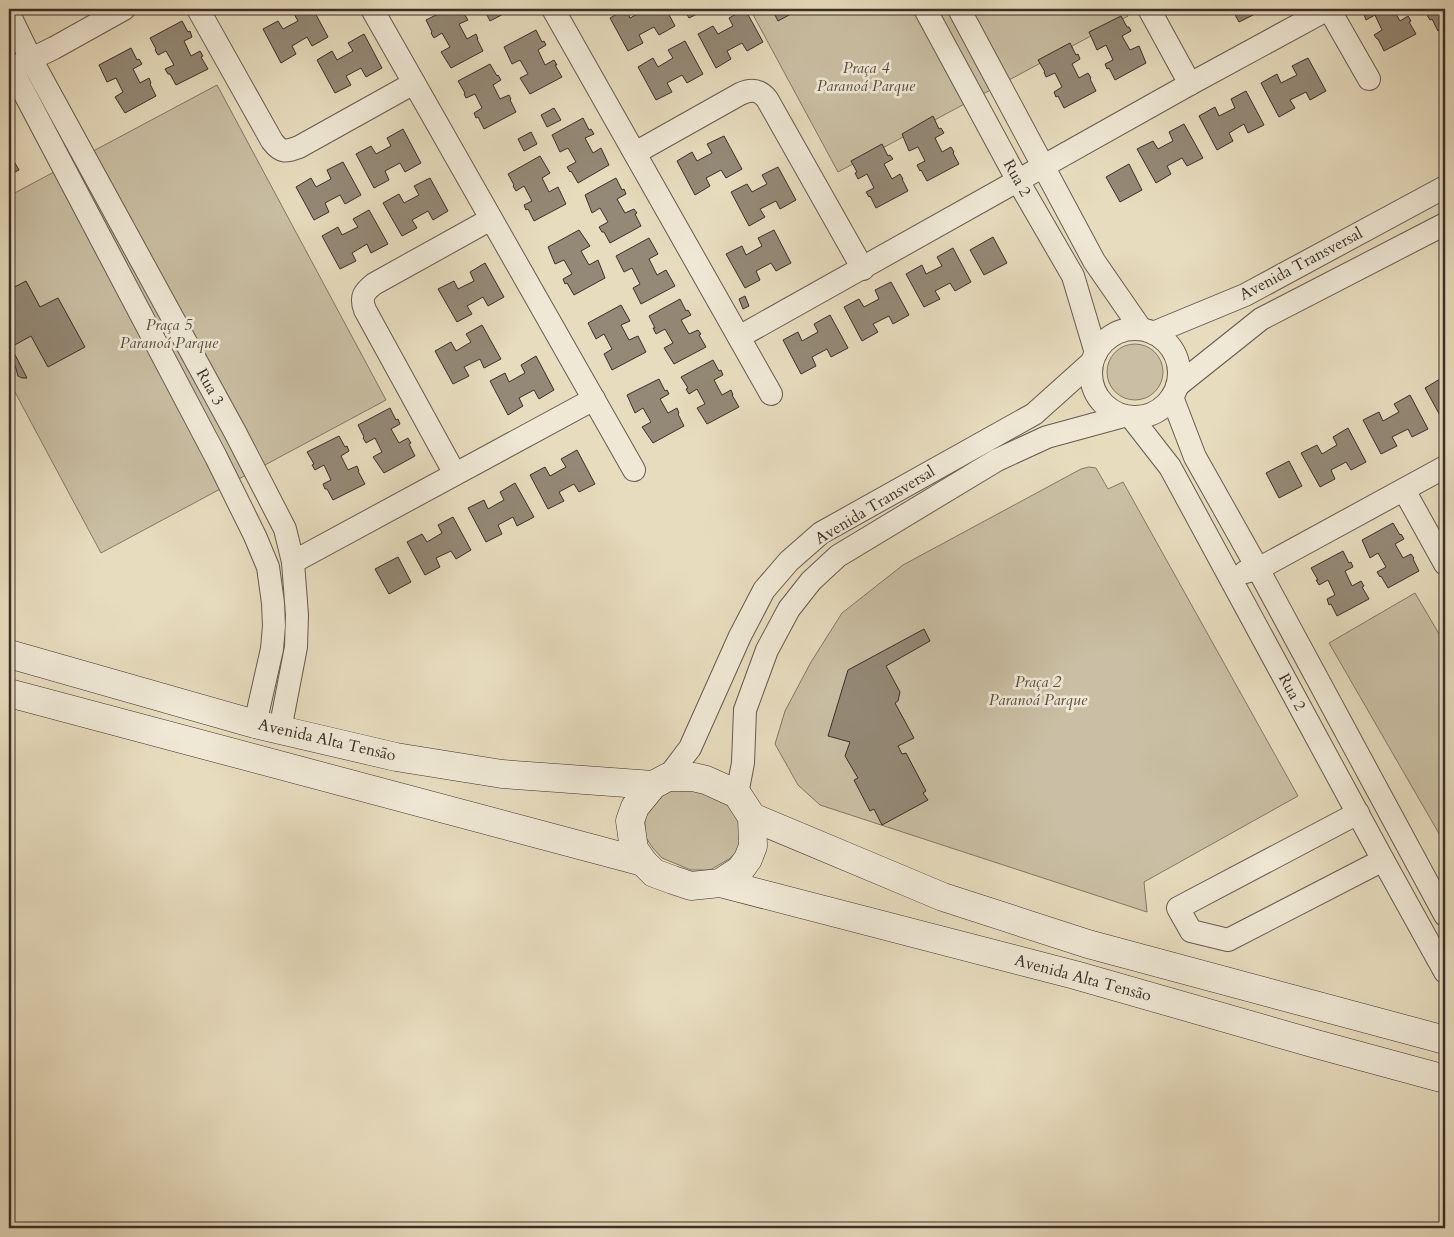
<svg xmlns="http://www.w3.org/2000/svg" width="1454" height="1237" font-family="Cardo,serif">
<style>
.green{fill:#cabfa4;stroke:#827766}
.building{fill:#948976;stroke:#3b2f28}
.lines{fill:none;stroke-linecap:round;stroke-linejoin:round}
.street-casing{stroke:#665a4e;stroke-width:24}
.secondary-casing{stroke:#3b2f28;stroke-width:29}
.street{stroke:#efe8d5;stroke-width:22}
.secondary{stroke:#efe8d5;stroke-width:28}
.labels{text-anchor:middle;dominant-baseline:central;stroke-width:5;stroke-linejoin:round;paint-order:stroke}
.park-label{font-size:16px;font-style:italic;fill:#584c41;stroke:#efe8d5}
.street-label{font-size:16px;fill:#3b2f28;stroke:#efe8d5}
</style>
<rect width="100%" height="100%" fill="#e7dcbe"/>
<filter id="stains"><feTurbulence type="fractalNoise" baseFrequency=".004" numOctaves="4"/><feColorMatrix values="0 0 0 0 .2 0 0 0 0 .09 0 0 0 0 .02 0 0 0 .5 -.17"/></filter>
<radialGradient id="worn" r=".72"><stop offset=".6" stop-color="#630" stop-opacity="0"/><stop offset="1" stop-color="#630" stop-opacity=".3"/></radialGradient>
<!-- green -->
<g class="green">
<path d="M750,9H1124L1128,16L838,172Z"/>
<path d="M217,85L386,400L101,553L9,381V196Z"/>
<circle cx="1135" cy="372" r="28"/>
<path d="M1089,467L1096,468L1108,489L1123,482L1298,796L1144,882L1147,912L820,805L798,785L775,744L785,711L811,662L842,613L903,565L1081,469Z"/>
<path d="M1415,593L1445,644V844L1329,643Z"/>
<path d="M686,785L732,805L742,823L744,839L738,851L729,859L710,870H691L662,858L652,847L645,836V818L649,807L662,794Z"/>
</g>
<!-- building -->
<g class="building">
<path d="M300,9H313L328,37L312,46L307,37L292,46L296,54L281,63L263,29L278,21L283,29L298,21L293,12Z"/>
<path d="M448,9H461L468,20L459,24L467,39L476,34L478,39H477L483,51L451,68L441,52L450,47L442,33L434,38L431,33L432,32L426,20Z"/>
<path d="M482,9H513L490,21L484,9L483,10Z"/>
<path d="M626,9L630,18L645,10V9H666L675,26L659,35L654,27L639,35L643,43L628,51L610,18Z"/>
<path d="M684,9H705V10L689,18Z"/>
<path d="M745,9L763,42L747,51L742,43L727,51L731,59L716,68L698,34L713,26L718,34L733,26L729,18Z"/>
<path d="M772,9H800L778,21Z"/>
<path d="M1232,9H1252L1255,14L1239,22Z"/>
<path d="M1362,9H1393L1400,21L1408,16L1411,21L1409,22L1416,34L1384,51L1378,39H1377L1374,35L1382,30L1375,15L1366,20Z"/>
<path d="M1435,9H1445V27L1438,31L1432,19L1430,20L1427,15L1436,10Z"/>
<path d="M1121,16L1127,27H1129L1131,31L1122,36L1130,50L1139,46L1146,63L1115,80L1109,68L1107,69L1105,64L1113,60L1106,45L1097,50L1089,32Z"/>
<path d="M182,21L188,32L190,31L192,37L184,41L191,56L200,51L203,56L201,57L208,69L176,85L170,74H168L165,69L174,65L166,51L158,55L155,50L156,49L150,38Z"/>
<path d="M536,30L542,42L544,41L546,45L538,50L545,65L554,60L557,65H555L562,77L530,94L520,78L528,74L520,60L512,64L504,47Z"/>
<path d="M364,34L382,68L366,77L361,68L346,76L351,85L335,93L317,60L332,51L337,60L353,51L348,43Z"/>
<path d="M685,41L703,74L687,83L682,75L667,83L672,92L656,100L638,67L653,58L658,67L673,58L668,50Z"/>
<path d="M1070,43L1076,55L1078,54L1080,59L1072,64L1079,78L1088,73L1091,78L1090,79L1096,91L1064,108L1058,96L1056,97L1054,92L1062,87L1055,73L1046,77L1044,72H1045L1038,60Z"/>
<path d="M131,48L137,60L139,59L142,64L133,69L140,83L149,78L151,83L150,84L156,96L125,113L115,97L123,92L116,78L107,82L99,65Z"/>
<path d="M1308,58L1326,91L1310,100L1306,92L1290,100L1295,108L1279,117L1261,83L1277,74L1281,83L1297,75L1292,66Z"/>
<path d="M490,64L497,76L498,75L501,80L493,85L500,99L509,95L511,99L510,100L516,112L484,129L478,117L476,118L474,113L482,108L475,94L466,98L464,94L465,93L458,81Z"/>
<path d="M1246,91L1264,125L1248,133L1244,124L1229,133L1233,141L1217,150L1199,116L1215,107L1219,116L1235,108L1231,99Z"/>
<path d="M554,108L561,120L547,127L541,115Z"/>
<path d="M933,116L939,129L941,128L944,133L935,138L942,152L951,147L954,152L953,153L959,164L927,181L921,170L920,171L917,165L925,161L918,147L909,151L902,134Z"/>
<path d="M583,118L589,130L591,129L594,134L585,138L593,153L601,148L609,165L578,183L571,171L570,172L567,167L576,162L568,148L560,152L552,135Z"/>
<path d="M1184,124L1203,158L1187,166L1182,158L1167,166L1171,174L1156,183L1137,149L1153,141L1158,149L1173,141L1169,132Z"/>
<path d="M403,129L421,163L405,172L400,163L385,171L389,180L374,188L356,154L371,146L376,154L391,146L387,138Z"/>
<path d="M531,132L537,144L524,151L518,139Z"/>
<path d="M724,136L742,169L726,178L721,170L706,178L710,186L695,195L677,161L692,152L697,161L712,153L707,144Z"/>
<path d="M882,144L888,156L890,155L893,159L884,164L892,179L900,174L903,179H902L908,191L876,208L870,196L869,197L866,192L874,188L867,174L858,179L855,173L857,172L851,161Z"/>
<path d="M11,152L14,157L12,158L19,170L9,175V154Z"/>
<path d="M540,156L550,173L542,178L549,192L558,187L566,204L534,221L528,209L526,210L524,205L532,201L524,186L516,191L513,186L514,185L508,174Z"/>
<path d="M343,162L361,195L345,204L340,195L325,203L329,212L314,220L296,187L311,178L316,187L331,179L327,170Z"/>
<path d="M1129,164L1142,190L1120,202L1106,177Z"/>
<path d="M778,167L796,200L780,209L776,201L760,209L765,217L749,226L731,192L747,184L752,192L767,184L762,175Z"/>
<path d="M430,178L448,211L433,220L428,211L412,220L417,228L402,236L383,203L399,194L404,203L419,195L414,186Z"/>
<path d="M616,178L622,190L624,189L626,194L617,199L625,213L634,209L637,213L635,214L641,226L610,243L604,232H602L599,227L608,222L600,208L592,213L585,195Z"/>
<path d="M369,210L388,244L371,253L367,244L352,253L356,261L340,269L322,236L338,227L342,235L358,227L353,219Z"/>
<path d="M579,230L590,246L581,251L589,265L598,260L605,278L574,295L567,283L565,284L563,279L572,274L564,260L555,264L548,247Z"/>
<path d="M774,230L791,263L776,271L771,263L756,271L760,280L745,288L726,254L742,246L746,255L762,246L758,238Z"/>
<path d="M993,237L1007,263L984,275L970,250Z"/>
<path d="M649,238L658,254L649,259L657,275L666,270L675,286L641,304L633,288L640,284L632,268L624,272L616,256Z"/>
<path d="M953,248L971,282L955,291L950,283L935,291L940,299L924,307L906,274L922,265L926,274L942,266L937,257Z"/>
<path d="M485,263L504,297L488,306L483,297L467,306L472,314L457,322L438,289L454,281L458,289L474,281L470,272Z"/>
<path d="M26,281L40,307L58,298L85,347L48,367L31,336L11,347L27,378H22L18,376L15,365L9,357V290Z"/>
<path d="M891,282L909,315L893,324L889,316L873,324L878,332L862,341L844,307L859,299L864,307L879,299L875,290Z"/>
<path d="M745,296L749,306L743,309L739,299Z"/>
<path d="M680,299L686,311L688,310L691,315L681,320L689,334L698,330L701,334L699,335L706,347L674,364L664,348L673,343L665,329L656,334L653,328H655L649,316Z"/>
<path d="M621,305L630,321L621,325L629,340L638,336L646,352L612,370L604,354L612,349L604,334L596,339L588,323Z"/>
<path d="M830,315L848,348L831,357L827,349L812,357L816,366L801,374L783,340L798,332L802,341L818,332L814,324Z"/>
<path d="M482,325L501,359L484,368L480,359L464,367L469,376L453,384L435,351L451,342L456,351L471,342L466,334Z"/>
<path d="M536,356L554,390L539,399L534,390L519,398L523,406L508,415L490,381L505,373L509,382L525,373L521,365Z"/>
<path d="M713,360L719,371L721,370L723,375L714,380L722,395L731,390L733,395H732L739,407L707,424L697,408L705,404L697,389L689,394L686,389L688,388L681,377Z"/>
<path d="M659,379L665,391L667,390L669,394L660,399L668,413L677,408L679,413L678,414L684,426L653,443L642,427L651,422L643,408L635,413L627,395Z"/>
<path d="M1440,379L1445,387V420L1443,421L1425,388Z"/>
<path d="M1410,395L1428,429L1412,437L1408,429L1392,437L1397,446L1381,454L1363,420L1379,412L1383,421L1399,412L1394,404Z"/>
<path d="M390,408L396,420L398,419L400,424L391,429L399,443L408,438L411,443L409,444L415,456L384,473L373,457L382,452L375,438L366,443L363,438L364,437L358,425Z"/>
<path d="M1348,428L1366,462L1351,470L1346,462L1331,470L1335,479L1320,487L1301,453L1317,445L1322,454L1337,445L1333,437Z"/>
<path d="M339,436L345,447L347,446L349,451L341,456L348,470L357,466L359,471H358L365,484L333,500L327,489H325L323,484L331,480L324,465L315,470L312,465L314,464L307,452Z"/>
<path d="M577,450L595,484L579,492L574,484L559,492L564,501L548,509L530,475L545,467L550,476L566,467L561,459Z"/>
<path d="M1289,461L1302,486L1279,498L1266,473Z"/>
<path d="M515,483L534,517L517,526L513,517L498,525L502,534L486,542L468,508L484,500L488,509L504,500L500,492Z"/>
<path d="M453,517L471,550L456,559L451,551L436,558L440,567L425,575L407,542L422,534L427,542L442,533L438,525Z"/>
<path d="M1393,523L1400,535L1401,534L1404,539L1395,544L1403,558L1411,554L1414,558L1413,559L1419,571L1388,588L1381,576L1380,577L1377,572L1386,567L1378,553L1370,558L1362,540Z"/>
<path d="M1343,551L1349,563L1351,562L1353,567L1345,571L1352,586L1361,581L1364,586L1362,587L1369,599L1337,616L1331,604L1329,605L1327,599L1335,595L1328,580L1319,585L1316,580H1318L1311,568Z"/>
<path d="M398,557L411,582L389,594L375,569Z"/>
<path d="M924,629L930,641L886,666L900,692L898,701L895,703L914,738L898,746L902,754L906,753L926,791L923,793L928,800L882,825L874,809L870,811L854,780L858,778L845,756L850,742L828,736L848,670Z"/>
</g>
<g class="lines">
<!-- street casing -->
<g class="street-casing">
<g id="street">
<path d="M198,9L272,141C281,153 286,152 299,147L414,83"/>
<path d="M372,9L634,470"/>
<path d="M553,9L771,394"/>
<path d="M925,9L1018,181L1073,276L1096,353"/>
<path d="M959,9L1094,261L1141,329"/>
<path d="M1149,9L1190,84"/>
<path d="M1329,9L1369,79"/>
<path d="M9,14L31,59L235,432L285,529L293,562L297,615L296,647L280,730"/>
<path d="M9,64L216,457L255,536L268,567L273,603L274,626L272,649L255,724"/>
<path d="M17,66L54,48L124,9"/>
<path d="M635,153L740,94C751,89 759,89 767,99L863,269"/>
<circle cx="1135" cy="373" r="44"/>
<path d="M1153,333L1245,295L1445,187"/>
<path d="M739,337L1190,84L1328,9"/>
<path d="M1177,386L1261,319L1445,224"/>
<path d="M1172,397L1195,457L1258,569L1445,915"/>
<path d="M1131,417L1170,467L1383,860L1445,972"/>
<path d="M455,474L365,310C360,297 364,292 374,284L491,219"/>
<path d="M1404,490L1445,564"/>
<path d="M293,562L594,399"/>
<path d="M1245,572L1258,569L1445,467"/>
<path d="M668,777L690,748L740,636L764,590L789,561L821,533L1034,414L1092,362"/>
<path d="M737,794L743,763L745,710L767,650L789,609L811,581L838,556L997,460L1047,437L1124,416"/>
<path d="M1358,813L1178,908L1191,931L1228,940L1383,860"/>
</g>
</g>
<!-- secondary casing -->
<g class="secondary-casing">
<g id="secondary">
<path d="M9,654L255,724L396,757L502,774L653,785"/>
<path d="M9,693L643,862"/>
<path d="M668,777H693L706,780L737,794L752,817L753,846L748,859L740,870L720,883L691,886L673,880L654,873L643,862L634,849L630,821L635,807L653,785Z"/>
<path d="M752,817L943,897L1088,944L1445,1040"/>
<path d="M720,883L1075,975L1316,1044L1445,1079"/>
</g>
</g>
<!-- street -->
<use href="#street" class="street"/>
<!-- secondary -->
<use href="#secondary" class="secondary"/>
</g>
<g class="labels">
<!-- park labels -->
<g class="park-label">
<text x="866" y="68">Praça 4<tspan x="866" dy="18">Paranoá Parque</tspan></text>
<text x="169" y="325">Praça 5<tspan x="169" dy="18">Paranoá Parque</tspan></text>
<text x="1038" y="682">Praça 2<tspan x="1038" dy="18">Paranoá Parque</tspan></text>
</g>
<!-- street labels -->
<g class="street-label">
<text transform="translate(1017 178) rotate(61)">Rua 2</text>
<text transform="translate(1301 264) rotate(-28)">Avenida Transversal</text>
<text transform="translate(210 387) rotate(61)">Rua 3</text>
<text transform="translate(875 505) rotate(-31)">Avenida Transversal</text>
<text transform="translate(1292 692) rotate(62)">Rua 2</text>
<text transform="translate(327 740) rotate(13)">Avenida Alta Tensāo</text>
<text transform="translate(1083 978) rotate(15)">Avenida Alta Tensão</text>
</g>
</g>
<!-- margin -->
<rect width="1454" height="1237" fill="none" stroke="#e7dcbe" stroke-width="30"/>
<rect x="10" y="10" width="1434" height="1217" fill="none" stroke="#3b2f28" stroke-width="2.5"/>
<rect x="15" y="15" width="1424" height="1207" fill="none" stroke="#3b2f28"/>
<rect width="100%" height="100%" filter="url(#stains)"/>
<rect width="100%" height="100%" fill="url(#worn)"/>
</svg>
